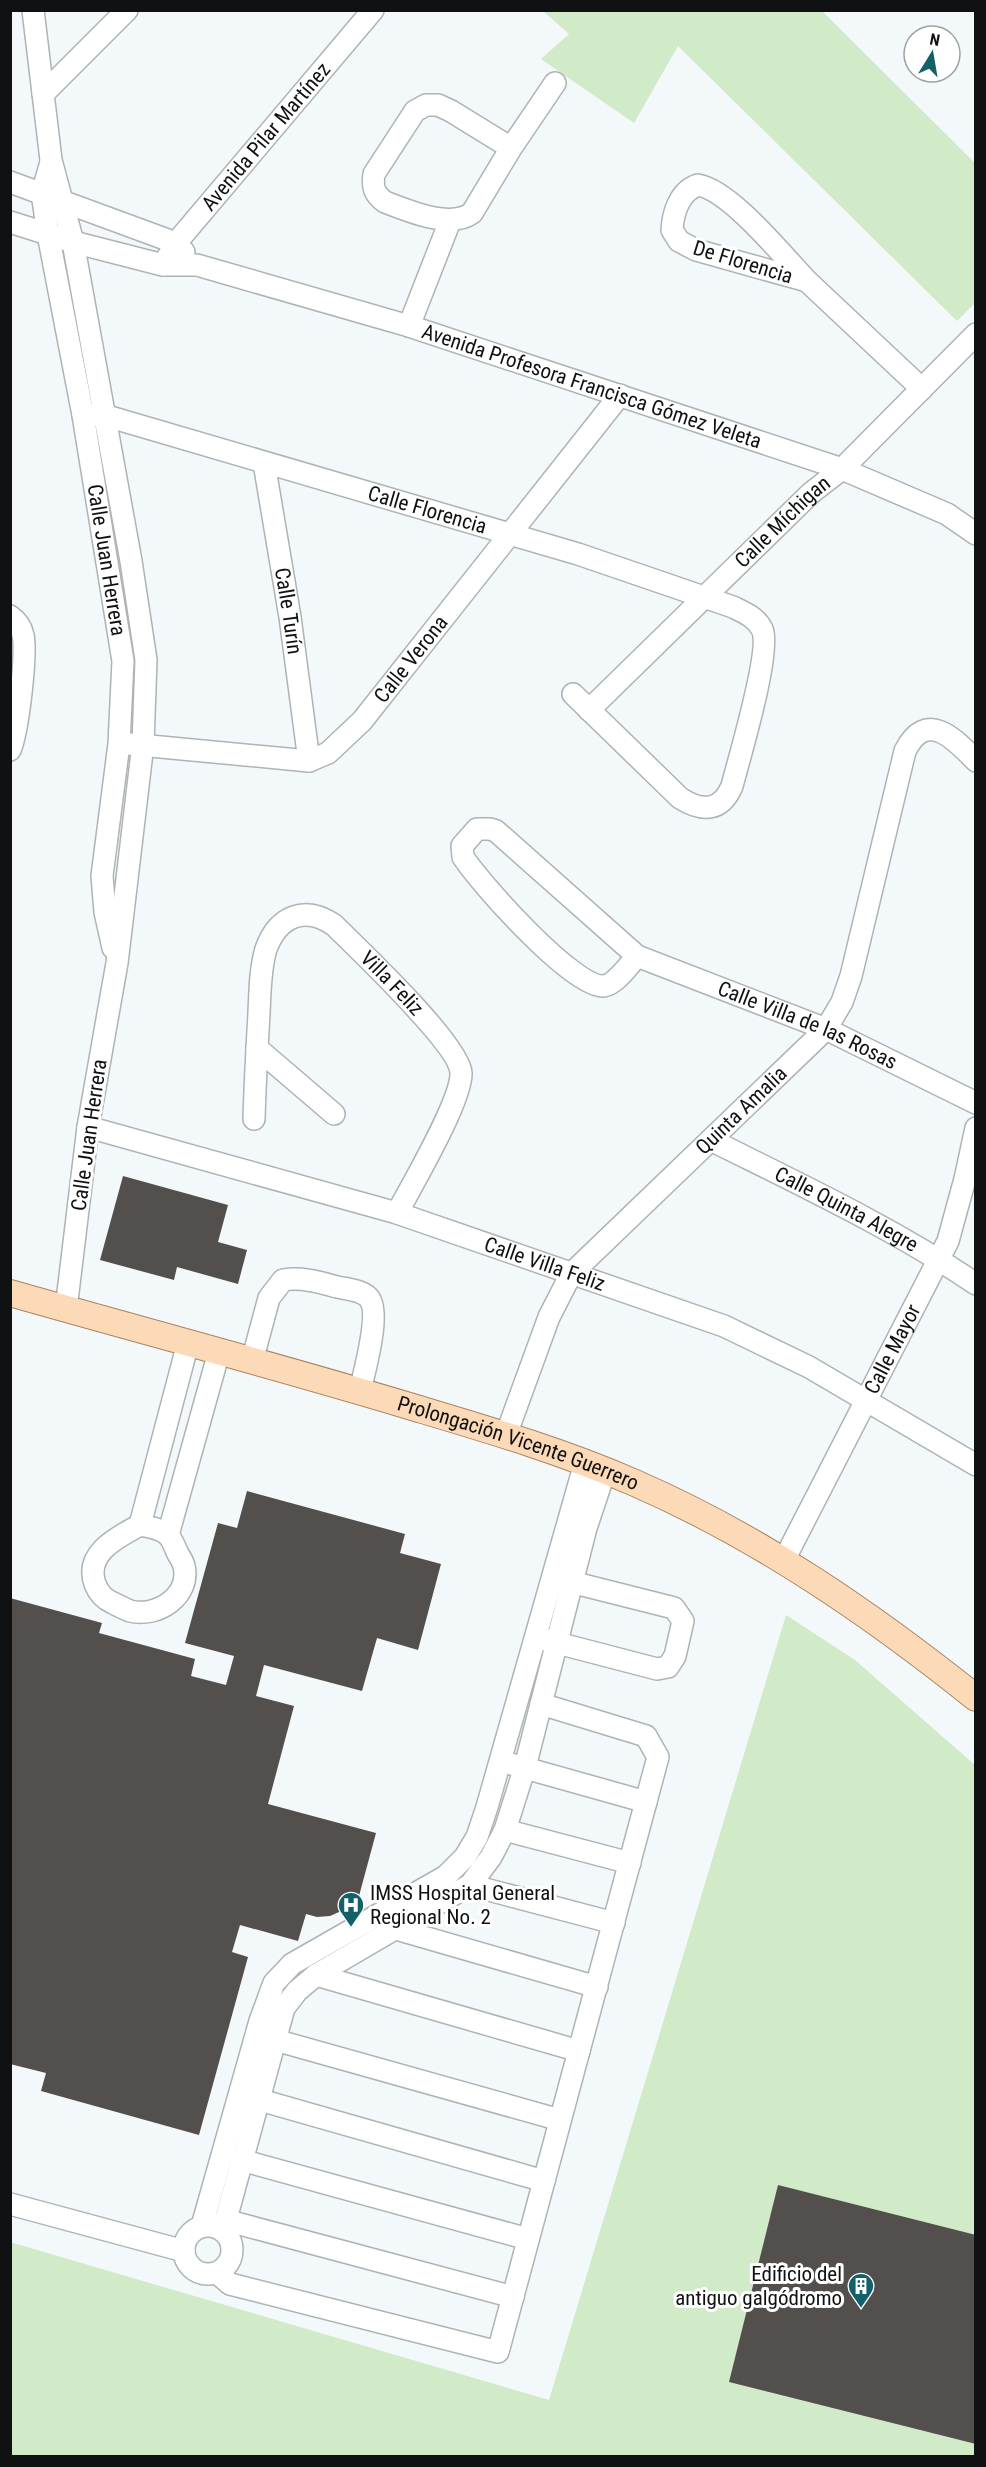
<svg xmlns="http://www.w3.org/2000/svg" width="986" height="2467" font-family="'Roboto Condensed',sans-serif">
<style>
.green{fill:#d1ebc8}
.building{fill:#534f4d}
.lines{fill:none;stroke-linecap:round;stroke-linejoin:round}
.minor-casing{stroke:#aeb3b6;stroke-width:24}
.major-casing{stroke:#a8845f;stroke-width:28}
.minor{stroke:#fff;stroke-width:21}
.major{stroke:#fcdab8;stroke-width:26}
.labels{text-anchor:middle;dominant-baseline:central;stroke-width:6;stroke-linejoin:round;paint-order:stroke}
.street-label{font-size:21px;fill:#101112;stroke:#fff}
.poi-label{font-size:21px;fill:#101112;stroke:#fff;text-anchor:start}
</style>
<rect width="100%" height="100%" fill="#f3f8fb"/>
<!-- green -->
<g class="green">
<path d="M543,11H822L975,163V303L957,321L678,46L634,123L541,59L569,34Z"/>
<path d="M786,1615L855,1660L975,1765V2456H11L10,2242L549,2400Z"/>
</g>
<!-- building -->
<g class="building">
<path d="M123,1176L228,1205L218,1242L247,1250L238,1284L177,1267L174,1280L100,1260Z"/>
<path d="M247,1491L405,1534L400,1553L441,1564L418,1650L377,1638L362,1691L264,1665L256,1696L294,1706L268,1804L376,1833L359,1896L348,1908L330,1916L317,1917L306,1914L298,1941L240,1925L232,1952L248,1957L199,2135L41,2091L46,2073L10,2064V1598L102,1623L99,1633L195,1659L191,1676L226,1685L234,1656L185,1643L218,1523L237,1528Z"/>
<path d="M778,2185L976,2235V2444L729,2382Z"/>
</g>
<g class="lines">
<!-- minor casing -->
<g class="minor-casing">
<g id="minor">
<path d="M33,10L51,160L73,242L131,561L146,660L143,744L117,963L88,1127L66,1309"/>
<path d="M43,94L127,10"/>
<path d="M511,148L451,111L438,105H426L415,111L374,174C372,187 374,194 385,202C409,211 450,229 472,213L511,148L555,83"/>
<path id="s1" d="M51,162L42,193L48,234L83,415L123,661L119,744L102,876L105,912L113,948"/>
<path d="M10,182L176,243L184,252"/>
<path d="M698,185C730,190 783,256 807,281L696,250L679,241L672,230C673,212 680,191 698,185Z"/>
<path id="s2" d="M10,222L73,242L163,265H197L409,326L842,469L947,514L976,534"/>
<path id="s3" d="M163,265L176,243L373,10"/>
<path d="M807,281L922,389"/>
<path d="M409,326L450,221"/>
<path id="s4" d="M83,415H104L117,419L578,554L733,607C743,612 756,617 762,629C772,649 739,759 732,786C721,812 702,812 680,798L573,694"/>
<path id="s5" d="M264,463L290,617L309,761"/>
<path d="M10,616C17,621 21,626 23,635C27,654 18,732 10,750"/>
<path id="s6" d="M589,710L811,493L842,469L976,334"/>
<path id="s7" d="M129,744L309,761L328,753L362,721L620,395"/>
<path d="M477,829H490L496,831L637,956C629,965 616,984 604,986C574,989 480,883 463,857L462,846Z"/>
<path id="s8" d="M637,956L826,1029L976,1103"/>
<path d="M257,1048L334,1114"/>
<path id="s9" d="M254,1119C255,1084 257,1048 259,1013C260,992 260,969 266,949C278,916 305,905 334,925C358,949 460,1045 461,1073C462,1100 412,1185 397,1213"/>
<path id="s10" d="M88,1127L397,1213L724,1326L809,1367L976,1465"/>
<path id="s11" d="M711,1140C801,1185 893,1228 976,1284"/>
<path d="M252,1361L269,1298L283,1280C302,1277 319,1282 337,1287C347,1289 361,1290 368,1297C382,1311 364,1372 360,1391"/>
<path id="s12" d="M506,1435L549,1317L571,1274L826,1029L842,1002L851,976L905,751C926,709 954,738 976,761"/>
<path d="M140,1525C149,1527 159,1528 167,1534C172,1538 175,1548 178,1554C180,1557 183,1562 184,1566C191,1596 157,1618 130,1611C125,1609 119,1606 113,1603C104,1599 99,1594 95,1584C84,1553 118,1537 140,1525Z"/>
<path d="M140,1525L188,1343"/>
<path d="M168,1535L219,1352"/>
<path id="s13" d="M784,1560L948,1241L965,1179L976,1128"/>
<path d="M542,1639L657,1669L668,1667L675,1656L683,1621L674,1608L559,1579"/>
<path d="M511,1764L646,1802"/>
<path d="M505,1830L630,1863"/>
<path d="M470,1885L614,1923"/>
<path d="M389,1927L597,1987"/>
<path d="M316,1975L579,2051"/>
<path d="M275,2040L560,2120"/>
<path d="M246,2096L544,2181"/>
<path d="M241,2160L528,2239"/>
<path d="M10,2204L184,2251"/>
<path d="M225,2220L513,2297"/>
<circle cx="208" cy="2250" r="24"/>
<path d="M202,2226L260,2021L274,1983L292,1964L446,1876L465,1857L477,1837L487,1807L585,1463"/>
<path d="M223,2230L284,2008L297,1991L316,1975L470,1885L491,1857L505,1830L525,1767L586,1528L605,1471"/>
<path d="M217,2273L230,2284L498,2352L658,1757L646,1736L541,1704"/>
</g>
</g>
<!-- major casing -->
<g class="major-casing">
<g id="major">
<path id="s14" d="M10,1293C143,1331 277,1366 409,1406C486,1429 562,1451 635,1483C759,1537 871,1614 976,1698"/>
</g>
</g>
<!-- minor -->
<use href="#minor" class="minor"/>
<!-- major -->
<use href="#major" class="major"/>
</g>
<!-- icons -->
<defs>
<g id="hospital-pin" transform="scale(1.35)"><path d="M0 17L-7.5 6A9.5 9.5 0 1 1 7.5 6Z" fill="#126169" stroke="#fff"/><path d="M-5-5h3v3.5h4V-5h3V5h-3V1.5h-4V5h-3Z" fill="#fff"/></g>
<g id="building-pin" transform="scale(1.35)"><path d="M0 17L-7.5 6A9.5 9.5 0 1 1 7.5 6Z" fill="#126169" stroke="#fff"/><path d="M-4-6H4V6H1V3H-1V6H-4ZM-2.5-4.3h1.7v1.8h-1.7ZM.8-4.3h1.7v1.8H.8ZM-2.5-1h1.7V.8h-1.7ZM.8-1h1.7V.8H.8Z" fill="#fff"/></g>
</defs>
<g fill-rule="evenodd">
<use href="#hospital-pin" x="351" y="1905"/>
<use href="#building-pin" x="861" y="2286"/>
</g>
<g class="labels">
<!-- street labels -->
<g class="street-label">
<text stroke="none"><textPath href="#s3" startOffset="165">Avenida Pilar Martínez</textPath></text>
<text transform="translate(743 262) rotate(17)">De Florencia</text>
<text stroke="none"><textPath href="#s2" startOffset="606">Avenida Profesora Francisca Gómez Veleta</textPath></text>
<text stroke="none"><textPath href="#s4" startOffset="358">Calle Florencia</textPath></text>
<text stroke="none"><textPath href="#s6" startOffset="270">Calle Míchigan</textPath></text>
<text stroke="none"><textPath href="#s1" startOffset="405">Calle Juan Herrera</textPath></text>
<text stroke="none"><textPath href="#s5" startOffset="150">Calle Turín</textPath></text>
<text stroke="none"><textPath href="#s7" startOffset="327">Calle Verona</textPath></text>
<text stroke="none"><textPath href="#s9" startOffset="339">Villa Feliz</textPath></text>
<text stroke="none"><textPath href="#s8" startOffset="184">Calle Villa de las Rosas</textPath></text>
<text stroke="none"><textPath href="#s12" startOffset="410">Quinta Amalia</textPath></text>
<text transform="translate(89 1135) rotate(-82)">Calle Juan Herrera</text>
<text stroke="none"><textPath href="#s11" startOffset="152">Calle Quinta Alegre</textPath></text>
<text stroke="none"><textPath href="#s10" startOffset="477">Calle Villa Feliz</textPath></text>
<text stroke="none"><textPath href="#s13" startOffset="237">Calle Mayor</textPath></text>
<text stroke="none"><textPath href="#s14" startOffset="530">Prolongación Vicente Guerrero</textPath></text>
</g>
<!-- poi labels -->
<g class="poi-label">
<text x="370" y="1893">IMSS Hospital General<tspan x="370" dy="24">Regional No. 2</tspan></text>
<text x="842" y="2274" text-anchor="end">Edificio del<tspan x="842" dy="24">antiguo galgódromo</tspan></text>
</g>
</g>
<!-- border -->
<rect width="986" height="2467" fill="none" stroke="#101112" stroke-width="24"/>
<!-- north arrow -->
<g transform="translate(932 54) rotate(11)"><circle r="28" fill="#ffffff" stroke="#9fa0a0" stroke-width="1.5"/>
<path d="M0-4.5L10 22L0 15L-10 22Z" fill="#126169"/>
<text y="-9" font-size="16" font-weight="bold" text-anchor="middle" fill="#101112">N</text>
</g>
</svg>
